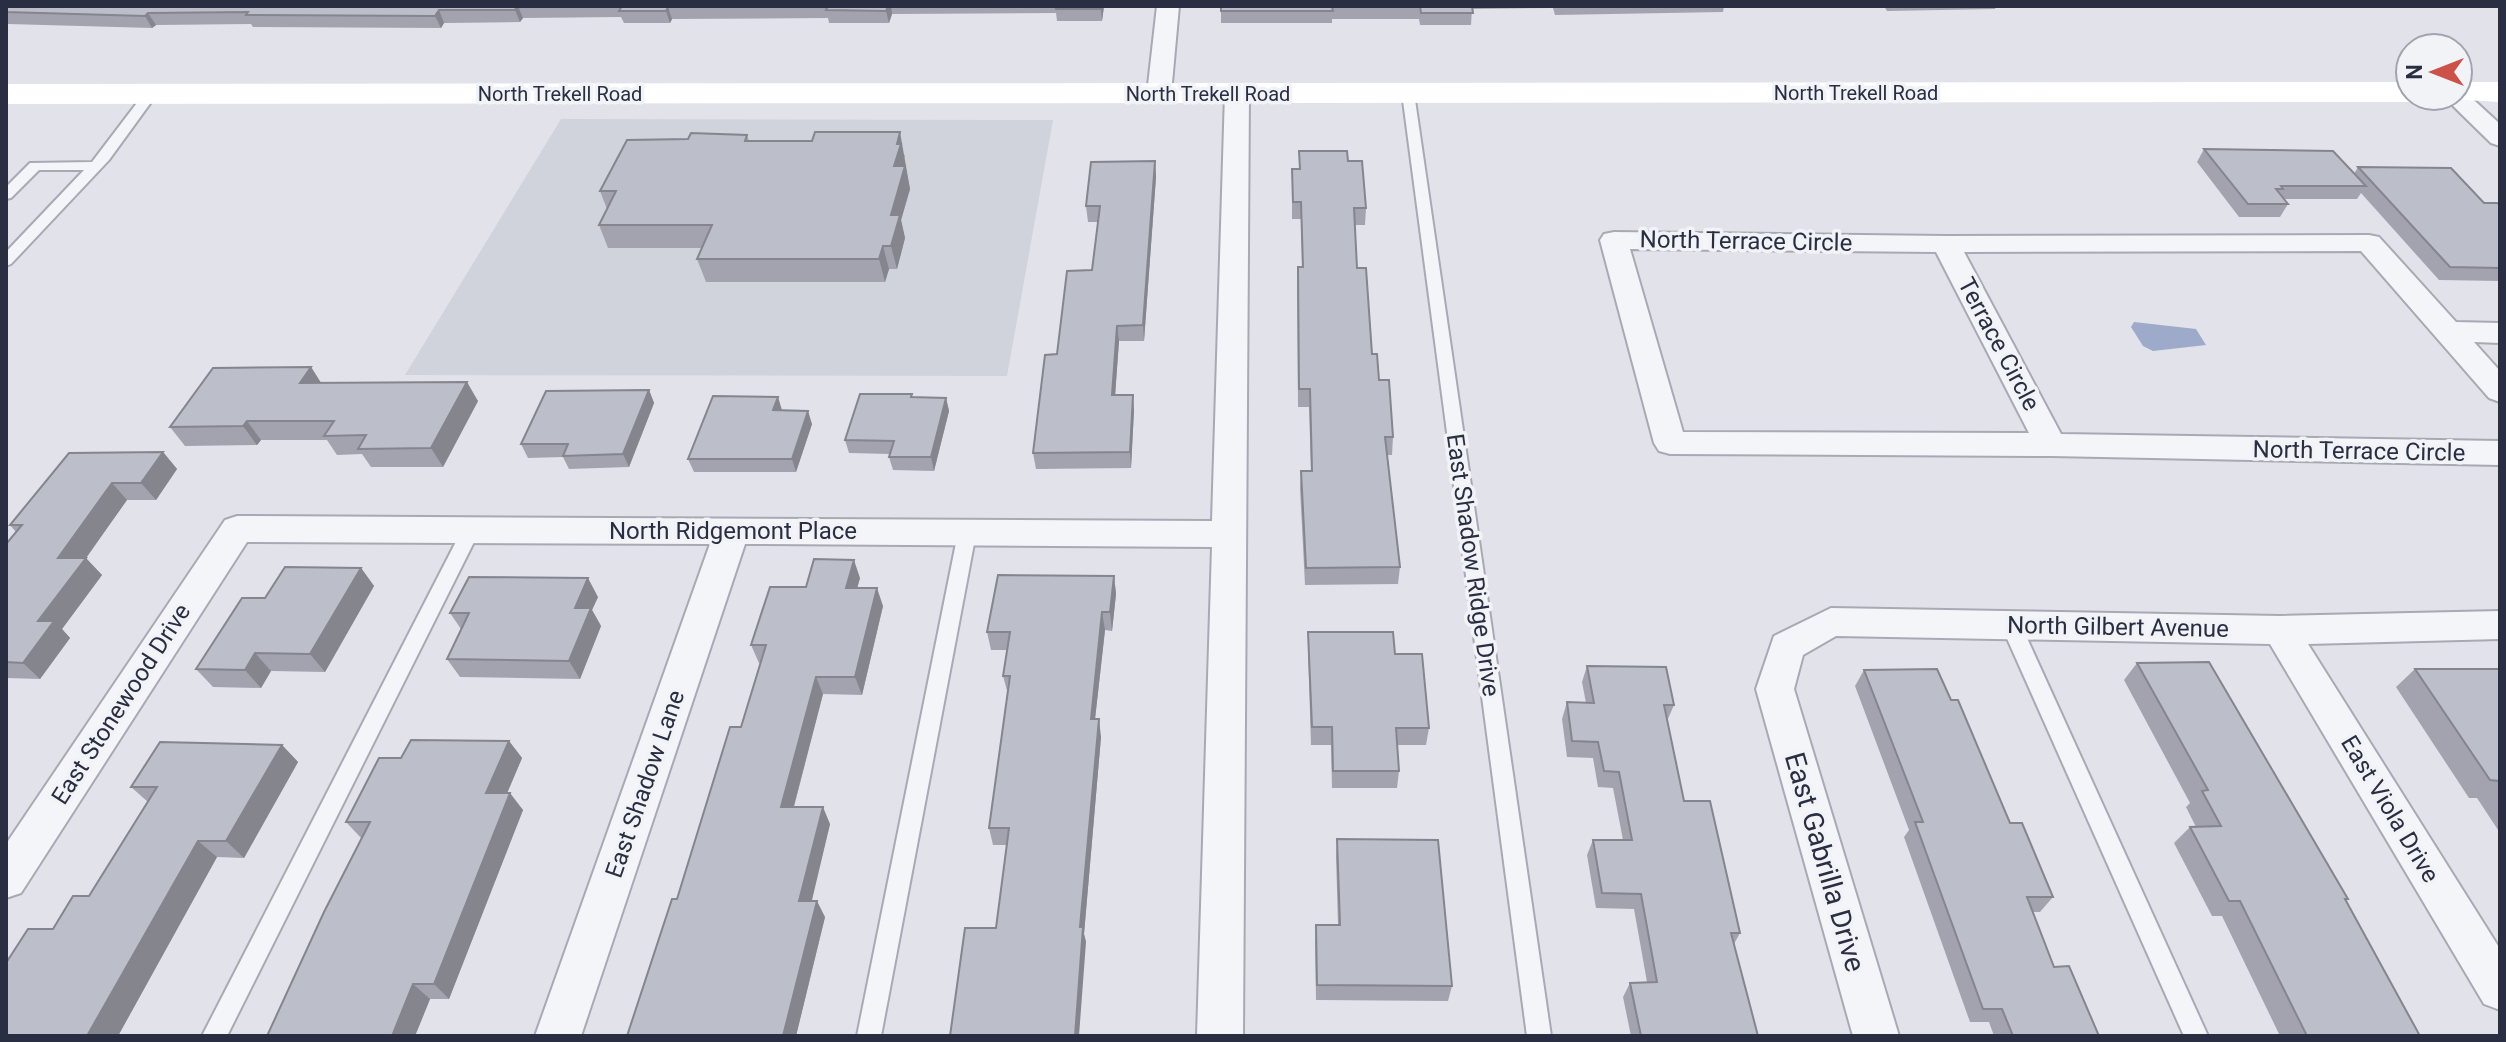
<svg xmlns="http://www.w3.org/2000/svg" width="2506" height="1042" font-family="Roboto,sans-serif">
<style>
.built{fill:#d0d2dc}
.water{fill:#9daac9}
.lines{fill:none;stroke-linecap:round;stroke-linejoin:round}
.lane-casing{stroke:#a7a9b4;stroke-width:4}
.street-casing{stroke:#a7a9b4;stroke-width:4}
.lane{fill:#f4f5f8;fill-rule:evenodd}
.street{fill:#f4f5f8;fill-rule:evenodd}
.secondary{fill:#fff;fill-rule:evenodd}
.wall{fill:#a2a3ae}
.shaded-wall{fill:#84858d}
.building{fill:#bcbeca;stroke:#84858d;stroke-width:2}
.labels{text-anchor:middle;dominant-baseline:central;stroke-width:7;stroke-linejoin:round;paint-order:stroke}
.far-street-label{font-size:20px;fill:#2a2e42;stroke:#f1f3f7}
.street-label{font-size:24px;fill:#2a2e42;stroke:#f1f3f7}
.near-street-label{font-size:28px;fill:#2a2e42;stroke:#f1f3f7}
</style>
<rect width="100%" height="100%" fill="#e2e3ea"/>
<!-- built -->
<path class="built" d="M561,119L1053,120L1007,376L405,375Z"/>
<!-- water -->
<path class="water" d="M2134,322L2196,329L2206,345L2153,351L2143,346L2131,327Z"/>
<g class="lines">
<!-- lane casing -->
<g class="lane-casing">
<g id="lane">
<path d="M1408,89L1414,93L1551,1036H1527L1402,93Z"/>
<path d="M151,90L157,94L109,160L11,264L6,266V252L84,170H39L11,198L6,199V187L30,163L92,162L146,91Z"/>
<path d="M471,523L480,530L227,1036H202L462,530Z"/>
<path d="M967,526L973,528L976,533L881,1036H857L958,533L961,528Z"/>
<path d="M2011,617L2018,620L2021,625L2208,1036H2184L2001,625L2004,620Z"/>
</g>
</g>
<!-- street casing -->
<g class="street-casing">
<g id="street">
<path d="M1157,6H1179L1171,94L1168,99H1150L1147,94Z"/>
<path d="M1237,86L1246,88L1249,93L1243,1036H1197L1212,547L745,544L581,1036H535L710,544L247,542L21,893L6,898V844L225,520L237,516L1212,521L1225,93L1228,88Z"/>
<path d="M2458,89L2464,91L2500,124V146L2491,143L2443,96H2458Z"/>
<path d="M1614,232L1946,236L2369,235L2379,237L2456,322L2500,323V343L2474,342L2500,371V402L2489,398L2361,251L1964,252L2061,434L2500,441V465L2051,456L1670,454L1659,451L1654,443L1600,240L1604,234ZM1630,249L1936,252L2029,433L1683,432Z"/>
<path d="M1831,608L2280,616L2500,611V639L2308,644L2500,949V1010L2484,1004L2270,644L1836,636L1803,655L1794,689L1899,1036H1853L1756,689L1774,636Z"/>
</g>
</g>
<!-- lane -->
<use href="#lane" class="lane"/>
<!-- street -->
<use href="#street" class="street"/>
<!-- secondary -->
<g class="secondary">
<path d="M2410,82V96H2423L2421,99L2410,102L6,104V84Z"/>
<path d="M2458,82H2500V102L2447,99L2445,96H2458Z"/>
</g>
</g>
<!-- wall -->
<g class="wall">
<path d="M6,6H1104L1102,21H1057L1056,13L892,14L889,23H829L828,18L672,19L670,23H624L621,17L523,18L520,22L444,23L441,28L253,27L251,24L156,25L152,28L8,24L6,26Z"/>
<path d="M1221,6H1724L1723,12L1555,15L1553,8L1472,9L1471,25H1420L1419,19H1332V23H1221Z"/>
<path d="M1884,6H1996L1995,9L1887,11Z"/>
<path d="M2344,6H2455L2345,8Z"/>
<path d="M747,135L749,141L905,155L904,159L910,189L901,220L905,238L897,269H889L885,282H706L697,259L702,248H608L599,225L607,209L600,191L688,139Z"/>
<path d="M2204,149L2354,174L2358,167L2484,203L2500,205V281L2439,280L2361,193L2357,199H2284L2288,204L2280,217H2239L2197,162Z"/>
<path d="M1299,151L1348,161L1366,208L1365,225H1355L1357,268L1372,354L1393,437L1392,455H1387L1400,567L1398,584L1305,585L1300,488L1301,471H1311L1309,407H1298L1297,285L1298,267H1302L1301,219H1292V169H1299Z"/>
<path d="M1155,161L1156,177L1144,341H1119L1115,395L1134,410L1131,468L1036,469L1033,453L1057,354L1092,270L1098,222H1088L1086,206Z"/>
<path d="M311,367L321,383L478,401L443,467H371L362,454L337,455L327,440H261L257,445L185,446L170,427Z"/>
<path d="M649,390L654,403L629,467L569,469L563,457L528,458L521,444Z"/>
<path d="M913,397L946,398L949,411L934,471L893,470L889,457L890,454L849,453L845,440Z"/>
<path d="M782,411L812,424L796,472H694L688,459Z"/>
<path d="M163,452L177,469L156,500H127L85,558L102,575L62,629L70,638L40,679L6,678V544L16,532L10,525Z"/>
<path d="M361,568L374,586L325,672L271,671L261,688L213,687L196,669L265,598Z"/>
<path d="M1114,576L1116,594L1112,631L1105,630L1095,719L1101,737L1084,934L1086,942L996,928L1007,845H993L989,828L1008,694L1003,676L1007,650H991L987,632Z"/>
<path d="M860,578L857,588L883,606L862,695L823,694L794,807L830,824L811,901L825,917L796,1036H627L741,727L760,663H759L751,645L806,587Z"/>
<path d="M598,597L592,610L601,626L580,679L460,677L447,659L461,629L450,613Z"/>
<path d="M1308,632L1395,654L1429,728L1426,745H1397L1399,771L1397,788H1332L1331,745H1311L1308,650Z"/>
<path d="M2137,663L2348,899L2346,901L2420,1036H2280L2222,916H2212L2174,843L2190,827H2196L2186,807L2190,803L2124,680Z"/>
<path d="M1587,666L1674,705L1667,721L1684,801L1740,933L1734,944L1758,1036H1631L1623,997L1630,983L1647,982L1634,909L1596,908L1587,855L1593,840H1623L1613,788L1598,787L1593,758L1567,757L1562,719L1567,702L1586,703L1582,682Z"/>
<path d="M2415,669H2500V833L2477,798H2469L2396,687Z"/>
<path d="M1864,670L1951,700L2010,823L2053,897L2040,912H2033L2054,967L2099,1036H1994L1989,1022H1970L1904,837L1909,830L1855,686Z"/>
<path d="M509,741L522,758L507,793L523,810L449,999H430L415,1036L362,839L346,822L401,758Z"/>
<path d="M282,745L298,762L244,858L217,857L118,1036H6L53,929L89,896L148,802L131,787Z"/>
<path d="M1337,839L1452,986L1448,1001L1316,1000L1315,941L1316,925H1338L1336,856Z"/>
</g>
<!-- shaded-wall -->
<g class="shaded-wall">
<path d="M518,6L523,18L520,22L515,10Z"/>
<path d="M888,6H891L892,14L889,23L886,11Z"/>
<path d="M1102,6H1104L1102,21L1101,9Z"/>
<path d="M668,7L672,19L670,23L666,11Z"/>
<path d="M439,10L444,23L441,28L435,16Z"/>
<path d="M148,13L156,25L152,28L145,16Z"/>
<path d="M900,132L910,189L901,220L905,238L897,269L891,246V215L897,144Z"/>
<path d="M1155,161L1156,177L1144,341L1143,325Z"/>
<path d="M883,246L889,269L885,282L879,259Z"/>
<path d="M1117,326L1119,341L1114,411L1112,395Z"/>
<path d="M311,367L323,386L300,383Z"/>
<path d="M467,382L478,401L443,467L431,448Z"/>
<path d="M649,390L654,403L629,467L623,454Z"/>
<path d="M1133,395L1134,410L1131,468L1130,452Z"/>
<path d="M778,397L782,410H773Z"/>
<path d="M946,398L949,411L934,471L931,457Z"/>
<path d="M808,411L812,424L796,472L792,459Z"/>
<path d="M247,421L261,440L257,445L243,426Z"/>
<path d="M163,452L177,469L156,500L141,483Z"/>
<path d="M112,483L127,500L77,571L86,558L102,575L62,629L70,638L40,679L23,663L38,621L58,558Z"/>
<path d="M854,560L860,578L852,606L846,588Z"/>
<path d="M361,568L374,586L325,672L310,654Z"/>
<path d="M1114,576L1116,594L1112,631L1110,612Z"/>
<path d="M588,578L598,597L592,610L601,626L580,679L569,661L575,608Z"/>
<path d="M877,588L883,606L862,695L855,677Z"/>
<path d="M1102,612L1105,630L1093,737L1091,719Z"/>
<path d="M255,653L271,671L261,688L245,670Z"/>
<path d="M816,677L823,694L789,824L781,807Z"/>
<path d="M1099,719L1101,737L1084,934L1086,942L1079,1036H1075L1080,927Z"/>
<path d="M509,741L522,758L500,810L486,793Z"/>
<path d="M282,745L298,762L244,858L226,841Z"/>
<path d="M510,793L523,810L449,999L434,984Z"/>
<path d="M823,807L830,824L808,917L799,901Z"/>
<path d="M198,841L217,857L118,1036H87Z"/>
<path d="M817,901L825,917L796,1036H783Z"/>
<path d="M413,984L430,999L415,1036H392Z"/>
</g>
<!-- building -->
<g class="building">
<path d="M6,6H517L515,10H439L435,16L246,15L248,12L148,13L145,16L6,12Z"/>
<path d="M622,6H888L886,11L826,10L828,6L668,7L666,11H619Z"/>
<path d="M1056,6H1102L1101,9H1056Z"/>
<path d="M1221,6H1472L1473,13H1421L1420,6L1332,7L1333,11H1221Z"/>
<path d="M815,132H900L897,144H901L894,166H905L891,215H900L891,246H883L879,259H697L712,225H599L616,191H600L627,140L688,139L691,133L747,135L745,141H812Z"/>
<path d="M2204,149L2333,151L2366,186H2281L2283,189H2276L2288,204H2248Z"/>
<path d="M1299,151H1347L1348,161H1362L1366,208H1354L1357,268H1366L1372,354H1377L1379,380H1389L1393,437H1385L1400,567L1306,568L1301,471H1312L1310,389H1299L1298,267H1303L1301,202H1293L1292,169H1300Z"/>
<path d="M1155,161L1143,325L1117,326L1112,395H1133L1130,452L1033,453L1045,355L1057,354L1067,271L1092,270L1100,206H1086L1091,162Z"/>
<path d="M2358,167L2451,168L2484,203H2497L2500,205V268L2450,267Z"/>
<path d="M311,367L300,383L467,382L431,448L358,449L366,435L324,436L334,421H247L243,426L170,427L213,368Z"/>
<path d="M649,390L623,454L563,456L568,444H521L546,391Z"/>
<path d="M860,394H912L911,397L946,398L931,457H889L894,441L845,440Z"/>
<path d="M713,396L778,397L773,410L808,411L792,459H688Z"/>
<path d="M163,452L141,483H112L58,558H86L38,621H54L23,663L6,662V544L22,525H10L69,453Z"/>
<path d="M814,559L854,560L846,588H877L855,677H816L781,807H823L799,901H817L783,1036H627L672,899H677L730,727H741L766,645H751L770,587H806Z"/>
<path d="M285,567L361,568L310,654L255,653L245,670L196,669L242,598H265Z"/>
<path d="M998,575L1114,576L1110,612H1102L1091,719H1099L1080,927H1083L1075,1036H950L965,928H996L1009,828H989L1010,676H1003L1010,632H987Z"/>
<path d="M469,577L588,578L575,608H591L569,661L447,659L469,613H450Z"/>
<path d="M1308,632H1393L1395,654H1422L1429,728H1396L1399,771H1333L1332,727H1312Z"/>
<path d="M2209,662L2348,899H2345L2420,1036H2307L2240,901H2229L2190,827L2221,826L2202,791L2208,790L2137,663Z"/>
<path d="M1587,666L1666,667L1674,705H1664L1684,801H1710L1740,933H1731L1758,1036H1641L1630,983L1657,982L1641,894L1602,893L1593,840H1632L1619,772L1604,771L1598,742L1572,741L1567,702L1594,703Z"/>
<path d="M1937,669L1951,700H1958L2010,823H2022L2053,897H2027L2054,967L2069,966L2099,1036H2013L2002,1009H1983L1915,822H1923L1864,670Z"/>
<path d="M2415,669H2500V783L2499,781L2490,780Z"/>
<path d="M411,740L509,741L486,793H510L434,984H413L392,1036H267L324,912L370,822H346L379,758H401Z"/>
<path d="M160,742L282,745L226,841H198L87,1036H6V963L28,929H53L73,896H89L157,787H131Z"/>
<path d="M1337,839L1438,840L1452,986L1317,985L1316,925H1340Z"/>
</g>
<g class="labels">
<!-- far-street labels -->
<g class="far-street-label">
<text x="1856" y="93">North Trekell Road</text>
<text x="560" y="94">North Trekell Road</text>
<text x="1208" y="94">North Trekell Road</text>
</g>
<!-- street labels -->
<g class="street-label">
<text transform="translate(1746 241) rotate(1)">North Terrace Circle</text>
<text transform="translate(1999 344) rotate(62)">Terrace Circle</text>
<text transform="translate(2359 451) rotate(1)">North Terrace Circle</text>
<text x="733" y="531">North Ridgemont Place</text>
<text transform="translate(1473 565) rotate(82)">East Shadow Ridge Drive</text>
<text transform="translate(2118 627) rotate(1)">North Gilbert Avenue</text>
<text transform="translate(121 704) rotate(-57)">East Stonewood Drive</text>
<text transform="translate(645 784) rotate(-71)">East Shadow Lane</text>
<text transform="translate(2390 809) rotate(59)">East Viola Drive</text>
</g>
<!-- near-street labels -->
<g class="near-street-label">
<text transform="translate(1825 862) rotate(74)">East Gabrilla Drive</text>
</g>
</g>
<!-- border -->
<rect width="2506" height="1042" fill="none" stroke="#2a2e42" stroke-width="16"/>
<!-- north arrow -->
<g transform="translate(2434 72) rotate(270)"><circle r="38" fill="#f1f3f7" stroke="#a1a4af" stroke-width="2"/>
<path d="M0-6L14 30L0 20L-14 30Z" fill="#cc5149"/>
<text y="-12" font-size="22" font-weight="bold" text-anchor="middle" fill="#2a2e42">N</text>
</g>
</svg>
